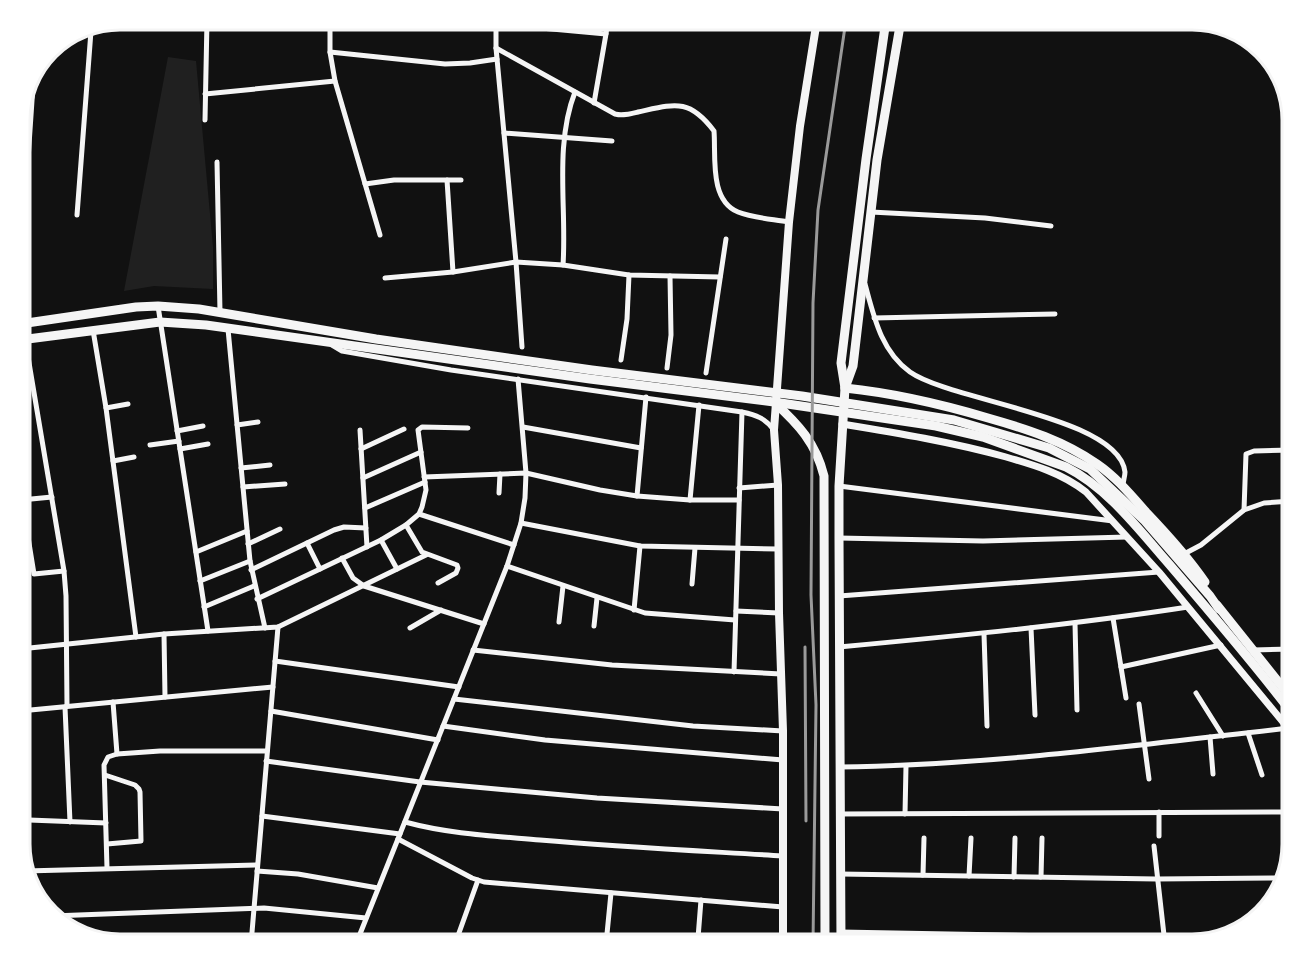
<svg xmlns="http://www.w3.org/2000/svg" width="1312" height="964" font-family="'Crimson Pro',serif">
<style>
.green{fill:#202020}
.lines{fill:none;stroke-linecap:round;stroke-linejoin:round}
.minor{stroke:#f5f5f5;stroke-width:5}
.tertiary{stroke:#f5f5f5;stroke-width:7}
.secondary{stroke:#f5f5f5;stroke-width:8}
.primary{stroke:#f5f5f5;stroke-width:9}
.rail{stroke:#9a9a9a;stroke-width:3}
.rim{fill:none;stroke:#f5f5f5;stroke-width:3}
</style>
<rect width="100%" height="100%" fill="#111"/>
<!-- green -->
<path class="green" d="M168,57L196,61L213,247V289L154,286L124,291Z"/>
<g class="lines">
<!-- minor -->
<g class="minor">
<path d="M120,20L206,24"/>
<path d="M330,20V52L335,81L380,235"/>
<path d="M496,20V48L516,262L522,347"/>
<path d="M647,20L665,24L708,20L817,23"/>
<path d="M496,24L606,34L608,20"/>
<path d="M496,48L615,114C623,116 630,114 638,112C675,104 689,98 714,131C716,156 709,200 738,212C753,218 772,219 789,222"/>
<path d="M330,52L445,64L470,63L497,59"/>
<path d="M205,94L335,81"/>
<path d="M594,103L606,34"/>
<path d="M205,120L207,20"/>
<path d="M504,133L612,141"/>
<path d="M217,162L220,312"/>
<path d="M447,180L453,272"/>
<path d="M365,184L394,180H461"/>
<path d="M871,212L985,218L1051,226"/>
<path d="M77,215L91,31"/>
<path d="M563,265C567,209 554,146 575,92"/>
<path d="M385,278L453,272L516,262L563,265L629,275L720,277"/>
<path d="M865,284C874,317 881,351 910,372C951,401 1119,417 1125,472C1125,476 1123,482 1123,485"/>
<path d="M158,306L208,631"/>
<path d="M874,318L1055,314"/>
<path d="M24,323L22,248L34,71"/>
<path d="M228,329L250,561L265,628"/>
<path d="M93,330L106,408L136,637"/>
<path d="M25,339L64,571L66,596L67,706"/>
<path d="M332,345L342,351L451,370L742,412C756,415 765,418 774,430"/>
<path d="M621,360L627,319L629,275"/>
<path d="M667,368L671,335L670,276"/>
<path d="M706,373L726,239"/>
<path d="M106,408L128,404"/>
<path d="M237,425L258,422"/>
<path d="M523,427L641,448"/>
<path d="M360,430L367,547"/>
<path d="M177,431L203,426"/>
<path d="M150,445L179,441"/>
<path d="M180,449L208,444"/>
<path d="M361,449L404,429"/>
<path d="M113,461L134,457"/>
<path d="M241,468L270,465"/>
<path d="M424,477L526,473L600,490L637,496L690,500H739"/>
<path d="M363,478L421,452"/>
<path d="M839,486L1113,521"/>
<path d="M243,487L285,484"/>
<path d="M739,488L778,485"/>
<path d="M499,493L500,474"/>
<path d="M637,496L646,397"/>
<path d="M21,500L52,497"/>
<path d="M22,500L34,574L64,571"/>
<path d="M690,500L699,405"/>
<path d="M365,508L425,482"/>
<path d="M1244,510L1246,454L1254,451L1292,450"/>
<path d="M419,514L514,545"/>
<path d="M521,523L640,546L778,549"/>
<path d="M406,525L422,552L457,565L458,568L456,573L438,583"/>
<path d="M839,538L983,541L1127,537"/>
<path d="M381,540L397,569"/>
<path d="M307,543L320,569"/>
<path d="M248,544L280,529"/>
<path d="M196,552L247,531"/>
<path d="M1184,554L1201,545L1244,510L1264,503L1292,501"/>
<path d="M342,558L353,578L364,586L484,624"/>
<path d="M507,566L645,613L735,620"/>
<path d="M251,570L334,530L344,527L366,528"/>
<path d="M200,581L250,561"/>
<path d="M692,584L695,548"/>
<path d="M839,596L1159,572"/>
<path d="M257,599L381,540L406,525L419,514L422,507L426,490L418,430L422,427L468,428"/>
<path d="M204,607L254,586"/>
<path d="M634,610L640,546"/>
<path d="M736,611L779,613"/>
<path d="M1113,618L1126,698"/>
<path d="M559,622L563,586"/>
<path d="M1075,623L1077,710"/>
<path d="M594,626L597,598"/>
<path d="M410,628L441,610"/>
<path d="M1031,628L1035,715"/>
<path d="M164,634L165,697"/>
<path d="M984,634L987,726"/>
<path d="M839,647C956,636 1072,625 1188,607"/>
<path d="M20,649L164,634L278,627L426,555"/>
<path d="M473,650L612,665L781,674"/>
<path d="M1253,650L1292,649"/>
<path d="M275,661L459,687"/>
<path d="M1121,667L1221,645"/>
<path d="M734,672L742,412"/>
<path d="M1196,693L1223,736"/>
<path d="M454,699L693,726L783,731"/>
<path d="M113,702L117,754"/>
<path d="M1139,704L1149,779"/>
<path d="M65,707L70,822"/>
<path d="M20,711L273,687"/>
<path d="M271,711L438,740"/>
<path d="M443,726L545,740L783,760"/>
<path d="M1248,733L1262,775"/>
<path d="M1210,737L1213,774"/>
<path d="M266,761L420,782L597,798L783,809"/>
<path d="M839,767C990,765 1139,745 1289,728"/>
<path d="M105,775L135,785L139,789L140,792L141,841L107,844"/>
<path d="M839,814L1292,812"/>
<path d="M905,814L906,766"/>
<path d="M262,816L400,834"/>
<path d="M29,820L106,823"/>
<path d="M405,822C449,834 494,836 540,840C621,847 702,851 783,856"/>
<path d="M1159,836V812"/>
<path d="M398,839L472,878L484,882L783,907"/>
<path d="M1154,846L1165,944"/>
<path d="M107,868L104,765L108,757L117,754L160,751H267"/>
<path d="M25,871L257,865"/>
<path d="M257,871L298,874L378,888"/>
<path d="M840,874L1156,879L1281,878"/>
<path d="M923,875L924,838"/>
<path d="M969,876L971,838"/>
<path d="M1014,877L1015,838"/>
<path d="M1041,877L1042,838"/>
<path d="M52,916L264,908L366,918"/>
<path d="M840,932L1216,939"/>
<path d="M458,936L531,944"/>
<path d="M698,938L701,900"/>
<path d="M251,944L278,627"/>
<path d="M356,944L507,566L521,523L525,498L526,473L518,379"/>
<path d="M455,944L478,880"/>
<path d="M606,944L611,893"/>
</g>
<!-- tertiary -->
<path class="tertiary" d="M842,424C897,433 952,442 1006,457C1034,465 1062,473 1086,492L1159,572L1292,733"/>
<!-- secondary -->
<path class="secondary" d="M783,944V731L779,613L778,485L774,430L789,222L800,126L817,20"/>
<!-- primary -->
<g class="primary">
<path d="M20,324L136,307L158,306L199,309L376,339L592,370L802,396L954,420L1049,448L1090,469L1145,521L1210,596L1219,609"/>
<path d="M20,340L160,322L206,325L590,379L774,402L936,426L983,437L1066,467C1108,488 1139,530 1169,564C1211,613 1253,662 1292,713"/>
<path d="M845,388C893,393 941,404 988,418C1027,429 1064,441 1097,464C1116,477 1131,495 1146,512C1167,534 1188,557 1205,582"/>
<path d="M845,388L853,366L877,160L901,20"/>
<path d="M774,402C798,424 816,443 824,476L825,944"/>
<path d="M1217,605L1292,699"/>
<path d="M841,944L839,538V486L845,388L841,363L866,159L886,20"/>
</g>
<!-- rail -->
<g class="rail">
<path d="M805,647L806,821"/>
<path d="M813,944L816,705L811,595L813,303L818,210L846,20"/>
</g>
</g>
<!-- crop -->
<path d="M0 0H1312V964H0ZM120 30H1192A90 90 0 0 1 1282 120V844A90 90 0 0 1 1192 934H120A90 90 0 0 1 30 844V120A90 90 0 0 1 120 30Z" fill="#fff" fill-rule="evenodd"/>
<path class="rim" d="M120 30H1192A90 90 0 0 1 1282 120V844A90 90 0 0 1 1192 934H120A90 90 0 0 1 30 844V120A90 90 0 0 1 120 30Z"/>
</svg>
